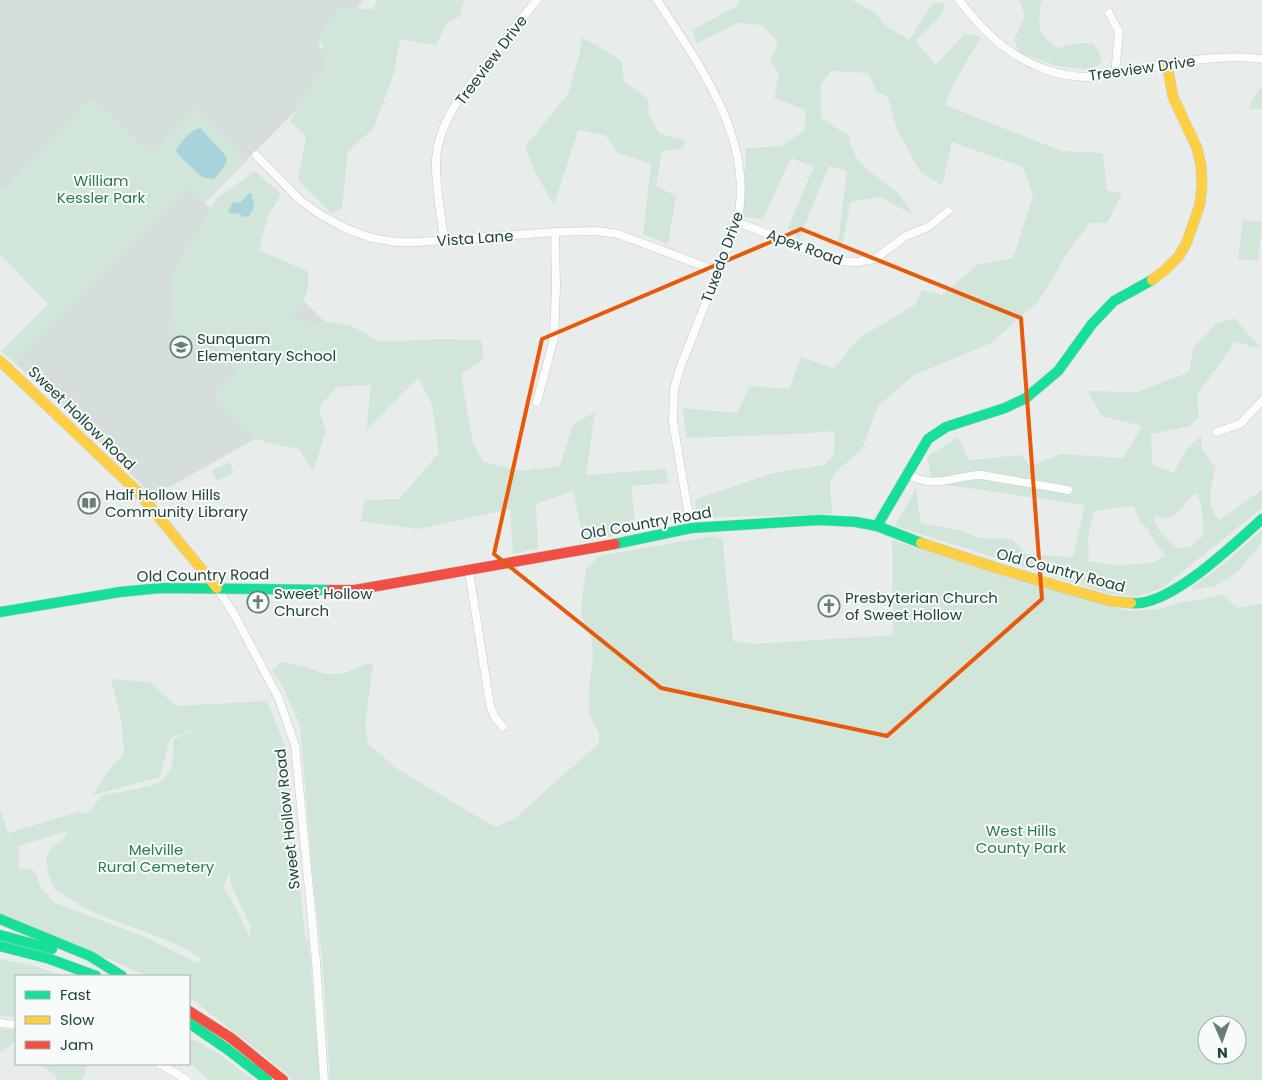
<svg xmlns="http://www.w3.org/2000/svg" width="1262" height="1080" font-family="Poppins,sans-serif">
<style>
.built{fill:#d6dedb}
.green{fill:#d1e6d8;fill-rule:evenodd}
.water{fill:#a9d4db}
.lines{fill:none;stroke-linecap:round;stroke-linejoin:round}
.street-casing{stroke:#c5cac8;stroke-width:9}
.fast-casing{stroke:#c3cbc8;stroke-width:11}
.slow-casing{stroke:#c3cbc8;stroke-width:11}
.jam-casing{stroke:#c3cbc8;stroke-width:11}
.street{stroke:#fcfcfc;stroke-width:8}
.fast{stroke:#16e098;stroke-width:10}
.slow{stroke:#ffcf43;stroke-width:10}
.jam{stroke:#f24e42;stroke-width:10}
.marked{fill:none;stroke:#e8590c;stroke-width:4;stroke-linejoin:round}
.labels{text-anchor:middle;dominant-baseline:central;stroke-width:4;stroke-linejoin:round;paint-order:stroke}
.street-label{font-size:15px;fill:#24423a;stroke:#f7fbf9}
.park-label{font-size:15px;fill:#2d7a4b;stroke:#f7fbf9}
.poi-label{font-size:15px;fill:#24423a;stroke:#f7fbf9;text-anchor:start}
</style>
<rect width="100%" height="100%" fill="#e8edeb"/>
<!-- built -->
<path class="built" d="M0,0H364L318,45L338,67L205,203L334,331L318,421L302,413L153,496L85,428L15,363L187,186L87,102L2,191L0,188Z"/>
<!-- green -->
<g class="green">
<path d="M378,0H464L460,16L447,23L436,45L400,39L394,73L373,129L348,151L342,208L333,213L329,211L298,180L306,136L290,122L308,90L326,67L320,34L339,8L373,9Z"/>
<path d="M738,0H852L874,12L886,26L909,40L933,3H944L943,13L916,41L936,65L965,33L981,37L953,85L945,105L1062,151L1103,153L1107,190L1122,194L1107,223H1090L1070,249L1038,302L991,343L914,375L878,406L862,449L836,472L830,481L832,514L695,518L696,499L773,473L825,465L834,454V431L796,434L686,438L683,408L737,413L750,386L789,389L801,357L834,368L859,338L916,304L922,290L942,295L977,265L1013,258L1033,196L1023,167L952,142L942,186L919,170L896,127L888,97L877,92L868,73L831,71L821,84V118L849,136C857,170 868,168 892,188C901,195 908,207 915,216L880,197L851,202L842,244L838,242L847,171L829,166L799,239L788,228L814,166L791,158L763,219L743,217L746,148L781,146L804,131L806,110L774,98L779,73L770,62L778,42L762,25L738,23L697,43L692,30L739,5Z"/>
<path d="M1019,0H1043L1041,3C1038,28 1037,32 1058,48L1079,43L1093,44L1100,53L1101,62L1093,70L1057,66L1019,53L1014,40L1025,15Z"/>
<path d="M582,37L622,61L624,82L648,99L649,116L659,133L686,141L682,149L662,151L656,186L676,196L668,244L643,234L651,164L618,153L605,135L578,130L554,205L536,174L525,147L568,94L580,52Z"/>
<path d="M1262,86V109H1249L1254,96Z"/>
<path d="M94,99L151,154L195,107L246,159L204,203L187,187L15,363L1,351L48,304L0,254V188L2,191L87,102Z"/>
<path d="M255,171L281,194L268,216L259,250L307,271C313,290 300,304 292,320L317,323L334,322L354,327L380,342L435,339L481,340L484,359L461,374L473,444L483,462L522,471L560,466L573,424L595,412L586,475L666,469L669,483L631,486L636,531L584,542L573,491L536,504L538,548L513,554L510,509L418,529L361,521L365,500L399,499L439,453L432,404L418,377L366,431L371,385L337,387L318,408L326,431L313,471L299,449C287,446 271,445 260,440C238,431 225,410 214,391L236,376L229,353L206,341L185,363L175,351L171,275L217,198ZM248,194L253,196L254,209L252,215L236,214L231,206L234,202L240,203Z"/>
<path d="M1243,220L1262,222L1258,261L1238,259Z"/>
<path d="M1234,318L1262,349L1235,342L1197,395L1199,416L1190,426L1151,434L1152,464L1173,473L1187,449L1201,436L1202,449L1216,468C1210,486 1206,505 1219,520L1262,490V508L1162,588L1138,596L1109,594L895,526L916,489L921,523L963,531L979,538L1012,539L1026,554L1073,557L1085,505L933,483L927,457L958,437L969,460L1021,455L1031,466L1061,454L1123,458L1142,426L1101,416L1088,391L1137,392L1189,372L1193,348L1216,324ZM1195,493C1204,502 1203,524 1203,536L1190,547L1177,548L1160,532L1153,516L1169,519L1174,516ZM1121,507H1134L1140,522L1148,529L1152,538L1165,555L1155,562L1119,566L1089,561L1088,537L1094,511Z"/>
<path d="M229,462L234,472L217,481L212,471Z"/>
<path d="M1262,530V541L1258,547L1238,572L1216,586L1192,590L1193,586L1220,567Z"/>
<path d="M713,536L723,539L726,577L733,641L754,644L893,635L892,540L1018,580L1130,611L1161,609L1182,602L1200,600L1222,594L1237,608L1262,604V1080H330L322,956L314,891L300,725L280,682L272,671L280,662L306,667L326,674H342L368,663L373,664L365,725L368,744L380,753L394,767L495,827L514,819L599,743V733L589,715V688L593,656L591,637L581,616L582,599L586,569L599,556ZM1207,1025H1237V1055H1207Z"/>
<path d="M111,679L150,682L176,706L267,701L288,753L294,837L276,843L295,842L305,936L309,943L320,1080H292L276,1065L189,997V976H148L0,913V809L8,833L81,811L80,815L90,811L102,795C114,793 155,787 163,780C174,769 174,753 173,739L203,727L170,738L160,777L93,795L105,775L124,753L121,720ZM67,831C62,844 60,840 52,848C40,858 50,877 54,889C69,898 84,909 101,915C131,928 177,940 203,960L197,963L147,938L53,902L39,884L35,871L19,868V846ZM230,872L231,885L250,925V939L239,914L223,886Z"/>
<path d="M0,959L35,966L64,976H16V1017L0,1016Z"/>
<path d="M0,1029L16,1030V1041L0,1053Z"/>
<path d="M189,1037L220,1055L254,1080H209L189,1062Z"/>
<path d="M38,1064H88L82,1080H58L54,1074Z"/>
</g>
<!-- water -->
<g class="water">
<path d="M200,128L227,157L226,164L214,179L205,178L201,176L178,155L176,150C182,141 190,130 200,128Z"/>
<path d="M251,193C255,203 256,217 243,217L240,214L230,213L228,211L233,202L240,203L248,194Z"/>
</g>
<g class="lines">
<!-- street casing -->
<g class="street-casing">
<g id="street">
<path d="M657,0C699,64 756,141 737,222L679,371L674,390L673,422L691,528"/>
<path d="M959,0C973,17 988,36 1007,49C1030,66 1059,77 1088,77C1107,77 1126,71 1145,68C1184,61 1223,54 1262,59"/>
<path d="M1109,13L1119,32L1115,74"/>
<path d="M256,155L301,201L321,215L347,229L372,238L396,242H419L555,232L597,231L618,234L717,271"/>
<path d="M737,222L836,261L857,262L875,259L906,236L928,227L948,211"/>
<path d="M444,239C441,214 435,186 436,159C439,117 470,85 494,54C509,35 522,17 537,0"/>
<path d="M537,402L554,338L556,287L555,232"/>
<path d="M1217,432L1240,424L1262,401"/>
<path d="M907,474C936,490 952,476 981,475L1068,490"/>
<path d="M469,571L490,705L494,716L503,727"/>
<path d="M217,588L234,614L279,699L295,745L316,961L324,1080"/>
<path d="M0,1023L16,1025"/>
<path d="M160,1064L187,1080"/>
</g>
</g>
<!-- fast casing -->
<g class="fast-casing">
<g id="fast">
<path d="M877,526L928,439L946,427L1005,408L1026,398L1058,371L1092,324L1114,301L1152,280"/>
<path d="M615,544L691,528L820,520L856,522L877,526L921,543"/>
<path d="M1131,603C1169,608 1235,543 1262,519"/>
<path d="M0,612L120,592L161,588L331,590"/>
<path d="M0,919L90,956L122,976"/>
<path d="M0,935L52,949"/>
<path d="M0,946L50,959L96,976"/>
<path d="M189,1023L227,1049L267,1080"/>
</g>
</g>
<!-- slow casing -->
<g class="slow-casing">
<g id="slow">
<path d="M1152,280L1165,270L1179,256L1187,242L1200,204L1202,185L1201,165L1197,148L1173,97L1167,64"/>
<path d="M0,361L139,493L217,588"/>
<path d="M921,543L1000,569L1110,601L1131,603"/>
</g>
</g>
<!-- jam casing -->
<g class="jam-casing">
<g id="jam">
<path d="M331,590H355L615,544"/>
<path d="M189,1011L231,1038L283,1080"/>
</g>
</g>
<!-- street -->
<use href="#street" class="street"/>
<!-- fast -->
<use href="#fast" class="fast"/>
<!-- slow -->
<use href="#slow" class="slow"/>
<!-- jam -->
<use href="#jam" class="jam"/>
</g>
<!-- marked area -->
<path class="marked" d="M801,229L1021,318L1042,599L887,736L661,688L494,554L542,339Z"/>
<!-- icons -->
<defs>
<g id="school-ring" transform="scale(1.125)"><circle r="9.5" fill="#f7fbf9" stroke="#697e78" stroke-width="1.5"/><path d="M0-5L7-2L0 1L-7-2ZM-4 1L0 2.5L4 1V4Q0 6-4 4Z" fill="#697e78"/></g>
<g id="library-ring" transform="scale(1.125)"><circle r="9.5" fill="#f7fbf9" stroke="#697e78" stroke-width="1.5"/><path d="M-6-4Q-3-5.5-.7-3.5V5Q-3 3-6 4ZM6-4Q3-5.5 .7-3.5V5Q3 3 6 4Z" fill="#697e78"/></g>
<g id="church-ring" transform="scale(1.125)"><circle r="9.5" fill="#f7fbf9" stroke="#697e78" stroke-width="1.5"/><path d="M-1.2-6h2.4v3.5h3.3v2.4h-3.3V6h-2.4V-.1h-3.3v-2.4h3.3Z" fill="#697e78"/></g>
</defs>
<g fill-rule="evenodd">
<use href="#school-ring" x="181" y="347"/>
<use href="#library-ring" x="89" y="503"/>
<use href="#church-ring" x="258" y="602"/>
<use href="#church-ring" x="829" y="606"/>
</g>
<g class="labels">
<!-- street labels -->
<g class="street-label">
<text transform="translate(491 60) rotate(-53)">Treeview Drive</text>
<text transform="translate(1142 68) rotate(-8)">Treeview Drive</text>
<text transform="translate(475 238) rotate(-4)">Vista Lane</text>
<text transform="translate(805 247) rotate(20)">Apex Road</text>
<text transform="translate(722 257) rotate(-70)">Tuxedo Drive</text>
<text transform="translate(82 418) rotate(44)">Sweet Hollow Road</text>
<text transform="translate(646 523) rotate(-10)">Old Country Road</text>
<text transform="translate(1061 570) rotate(15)">Old Country Road</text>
<text transform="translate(203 575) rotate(-1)">Old Country Road</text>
<text transform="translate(287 819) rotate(-96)">Sweet Hollow Road</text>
</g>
<!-- park labels -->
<g class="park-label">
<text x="101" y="180">William<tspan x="101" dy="17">Kessler Park</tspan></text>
<text x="1021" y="830">West Hills<tspan x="1021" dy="17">County Park</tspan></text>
<text x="156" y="849">Melville<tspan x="156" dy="17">Rural Cemetery</tspan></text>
</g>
<!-- poi labels -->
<g class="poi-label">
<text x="197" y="338">Sunquam<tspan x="197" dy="17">Elementary School</tspan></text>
<text x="105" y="494">Half Hollow Hills<tspan x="105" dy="17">Community Library</tspan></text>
<text x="274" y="593">Sweet Hollow<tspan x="274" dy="17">Church</tspan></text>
<text x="845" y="597">Presbyterian Church<tspan x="845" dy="17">of Sweet Hollow</tspan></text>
</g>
</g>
<!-- legend -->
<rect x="15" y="975" width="175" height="90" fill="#f7fbf9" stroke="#a3b1ad"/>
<rect x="25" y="991" width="25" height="8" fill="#16e098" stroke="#a3b1ad"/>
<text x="60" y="1000" font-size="15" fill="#24423a">Fast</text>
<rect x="25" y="1016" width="25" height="8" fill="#ffcf43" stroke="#a3b1ad"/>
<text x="60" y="1025" font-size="15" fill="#24423a">Slow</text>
<rect x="25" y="1041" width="25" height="8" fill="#f24e42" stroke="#a3b1ad"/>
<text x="60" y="1050" font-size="15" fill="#24423a">Jam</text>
<!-- north arrow -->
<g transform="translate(1222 1040) rotate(178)"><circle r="24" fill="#f7fbf9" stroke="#a3b1ad"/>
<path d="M0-4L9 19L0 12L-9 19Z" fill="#697e78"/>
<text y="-8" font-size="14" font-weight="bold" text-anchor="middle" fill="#24423a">N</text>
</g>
</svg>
